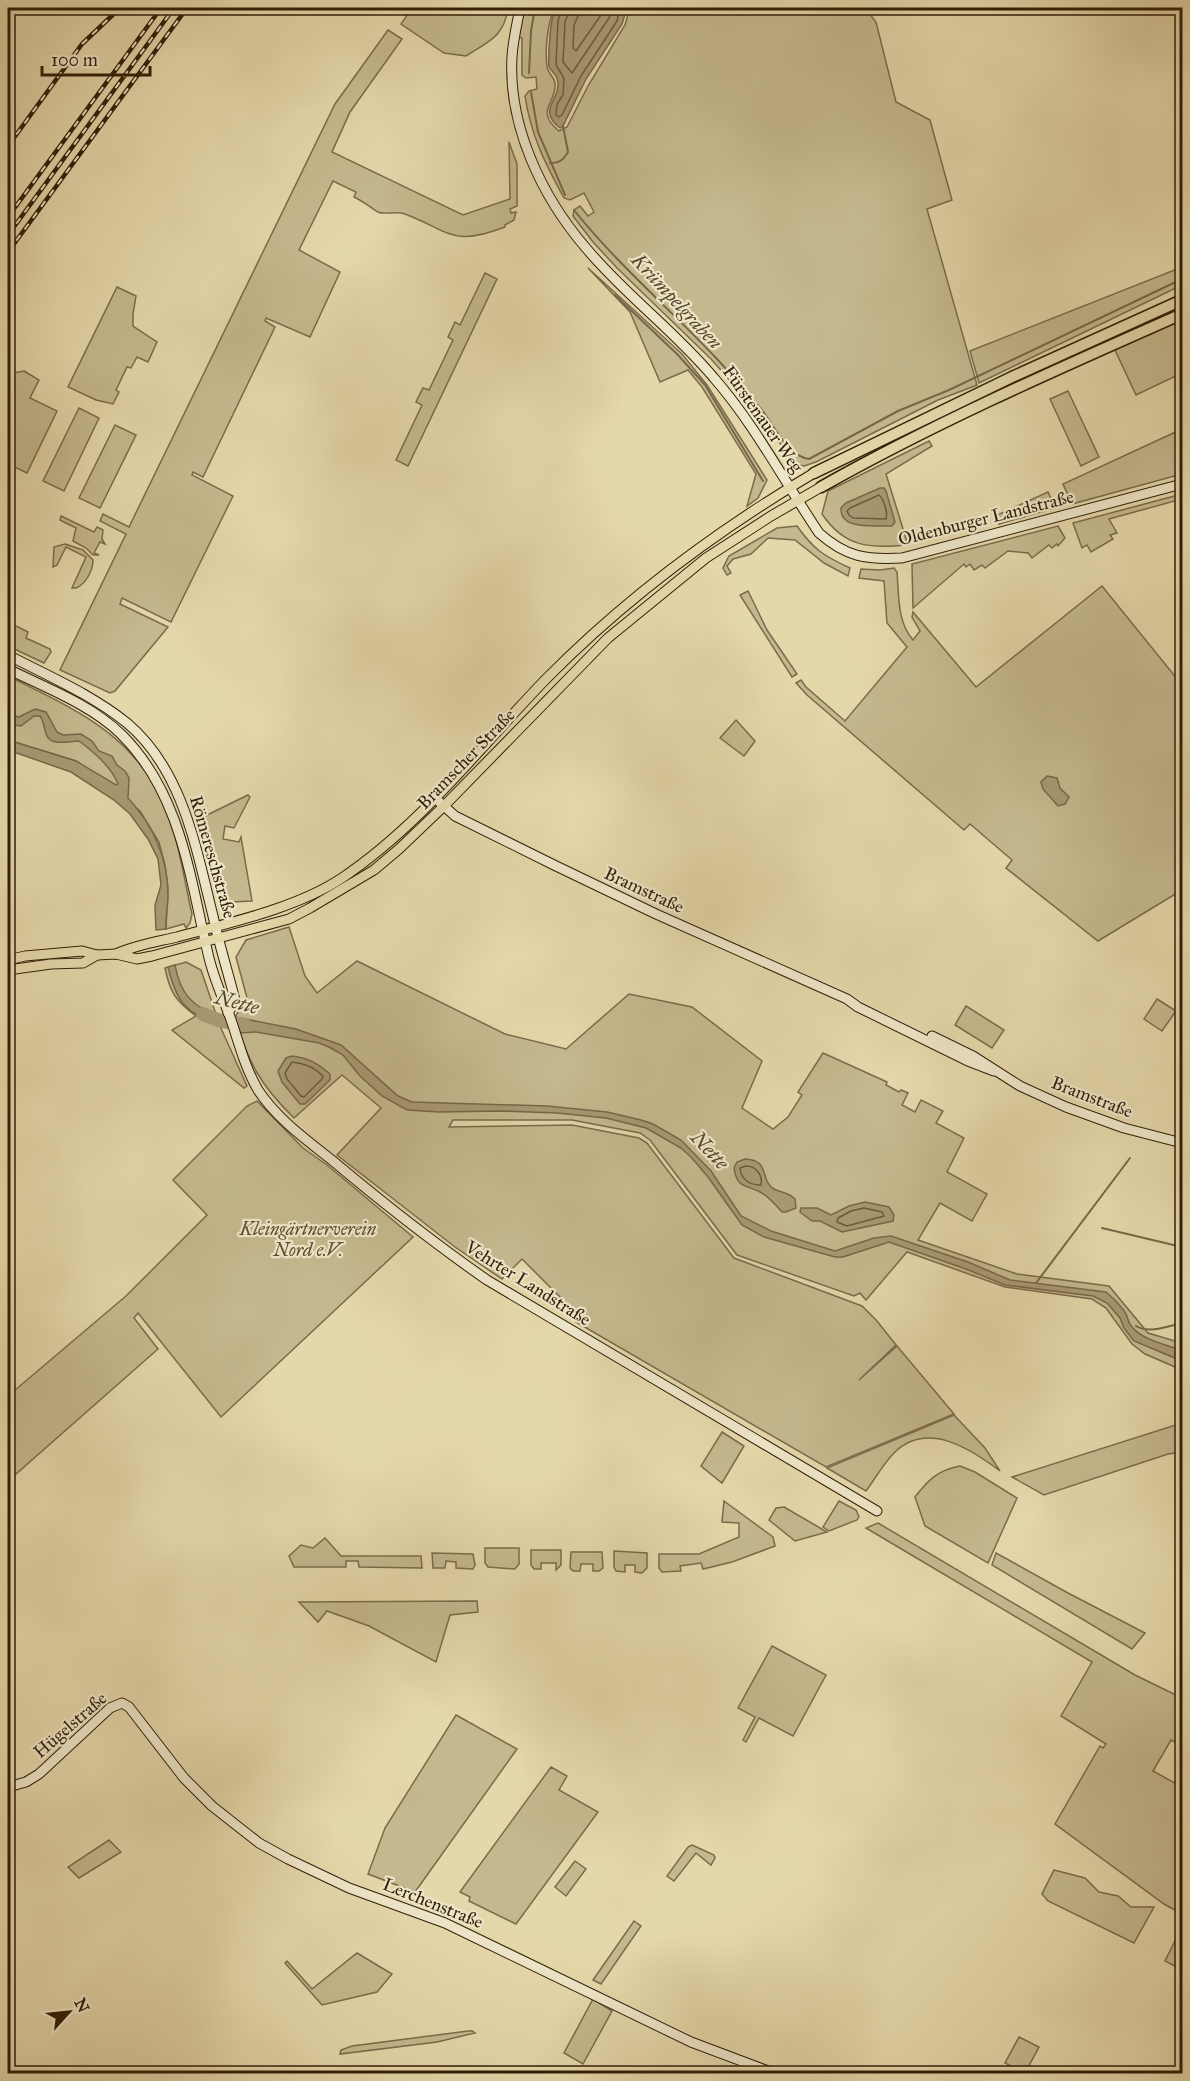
<svg xmlns="http://www.w3.org/2000/svg" width="1190" height="2081" font-family="'IM FELL Great Primer',serif">
<style>
.green{fill:#c5b88e;stroke:#7a6b4a;stroke-width:1.5}
.water{fill:#a79872;stroke:#776747;stroke-width:1.5}
.lines{fill:none;stroke-linecap:round;stroke-linejoin:round}
.shore{stroke:#6c5b3c;stroke-width:1.5}
.stream{stroke:#776747;stroke-width:2}
.river{stroke:#a79872;stroke-width:14}
.secondary-casing{stroke:#301e06;stroke-width:11}
.primary-casing{stroke:#301e06;stroke-width:11}
.highway-casing{stroke:#301e06;stroke-width:13}
.secondary{stroke:#ede5c8;stroke-width:9}
.primary{stroke:#e4d7aa;stroke-width:9}
.highway{stroke:#e4d7aa;stroke-width:10}
.rail-casing{stroke:#301e06;stroke-width:4.5}
.rail{stroke:#ede5c8;stroke-width:2;stroke-dasharray:7;stroke-linecap:butt}
.labels{text-anchor:middle;dominant-baseline:central;stroke-width:4.5;stroke-linejoin:round;paint-order:stroke}
.street-label{font-size:18px;fill:#301e06;stroke:#ede5c8}
.park-label{font-size:18px;font-style:italic;fill:#5d4c2f;stroke:#ede5c8}
.water-label{font-size:20px;font-style:italic;fill:#5a492c;stroke:#ede5c8}
</style>
<rect width="100%" height="100%" fill="#e4d7aa"/>
<filter id="stains"><feTurbulence type="fractalNoise" baseFrequency=".00333" numOctaves="4"/><feColorMatrix values="0 0 0 0 .2 0 0 0 0 .09 0 0 0 0 .02 0 0 0 .5 -.17"/></filter>
<radialGradient id="worn" r=".72"><stop offset=".6" stop-color="#630" stop-opacity="0"/><stop offset="1" stop-color="#630" stop-opacity=".3"/></radialGradient>
<!-- green -->
<g class="green">
<path d="M412,8H508C504,37 489,41 466,56L444,53L401,24Z"/>
<path d="M524,8H555C547,22 545,50 547,67C548,73 554,77 555,83C557,103 534,111 559,131L567,127L588,86L625,25L630,8H865L876,22L896,102L930,120L952,200L927,209L977,385L938,400L816,462L804,466L795,464L756,410L711,359L617,268L593,242L573,216L574,210L580,206L588,216L594,212L584,193L570,200L564,198C545,163 531,136 525,96L529,91L537,89L536,77L526,78L522,75V38L519,37Z"/>
<path d="M388,30L402,39L350,112L332,152L463,215L510,199L509,142L517,164V206L510,209L511,213L516,212L514,220L505,225V227C453,247 451,232 405,214C396,211 384,215 378,212C371,208 363,201 354,197L356,192L333,181L299,250L340,272L310,337L266,318L265,321L275,327L203,477L193,472L192,475L233,496L171,622L122,598L120,604L168,627L115,691L110,693L60,670L126,534L100,521L103,514L129,527L335,104Z"/>
<path d="M1182,267V285L979,383L970,351Z"/>
<path d="M588,268L682,354L707,385L767,480L758,498L747,506L756,474L702,387L688,370L660,382L630,312Z"/>
<path d="M485,273L497,279L408,466L396,460L422,405L416,402L423,388L429,390L453,340L448,337L455,322L460,325Z"/>
<path d="M117,287L136,296L133,314V326L157,342L148,362L137,357L131,368L127,367L116,390L119,392L113,404L96,400L68,387Z"/>
<path d="M1182,320V373L1136,395L1114,348Z"/>
<path d="M24,371L39,380L30,398L57,411L27,473L8,464V378L14,373Z"/>
<path d="M1068,391L1099,457L1081,466L1050,399Z"/>
<path d="M79,408L99,418L64,491L43,481Z"/>
<path d="M115,425L136,435L100,508L79,498Z"/>
<path d="M1182,429V474L1072,504L1063,484Z"/>
<path d="M929,441L932,446L886,474L908,545C869,548 845,548 822,514L828,491Z"/>
<path d="M1048,492L1055,508L999,524L995,516Z"/>
<path d="M1182,494V499L1109,519L1117,533L1110,535L1113,539L1091,552L1087,545L1082,548L1073,523Z"/>
<path d="M61,516L94,532L97,527L103,530L102,539L105,544L100,542L94,553L99,555H93L86,548L73,541L76,528L60,520Z"/>
<path d="M797,526C814,550 824,556 850,568L848,576L824,563L795,540L768,538L751,554L733,559L727,566L731,573L727,575L723,568L729,556L777,528Z"/>
<path d="M1058,526L1065,538L1058,546L1057,544L1052,548L1049,545L1032,558L1028,553L1008,551L985,568L982,565L974,570L970,564L966,567L964,564L913,608L912,564Z"/>
<path d="M65,544L83,550L93,560C93,570 86,584 76,588H72L86,557L66,547L57,565L53,567L54,547Z"/>
<path d="M894,568L897,572C899,595 897,622 913,640L920,631L912,617L913,612L976,687L1102,586L1182,685V890L1098,941L1006,868L1012,860L970,824L964,830L807,695L796,683L801,680L806,687L845,721L907,647L887,623L884,581L859,578L861,569L880,570Z"/>
<path d="M748,591L767,630L797,674L792,677L740,595Z"/>
<path d="M8,622L28,632L26,638L50,649L51,652L44,663L8,646Z"/>
<path d="M8,676C74,709 135,734 165,807C179,841 184,879 192,914L190,923L186,928L184,924L166,929L168,888L165,865L159,842L140,811L76,761L8,740Z"/>
<path d="M736,720L755,741L744,756L720,738Z"/>
<path d="M248,795L250,797L234,828L225,826L223,839L239,842L241,837L252,901L231,902L220,895L199,819Z"/>
<path d="M289,927L305,976L317,993L357,961L505,1034L566,1049L629,994L692,1007L762,1061L742,1108L773,1129L788,1117L802,1095L798,1092L823,1053L887,1082L886,1085L899,1092L901,1090L908,1093L902,1105L915,1112L921,1100L943,1111L936,1123L964,1138L947,1172L987,1194L972,1221L940,1203L918,1240L1017,1274L1109,1286L1148,1333L1182,1343V1370L1145,1354L1132,1344L1106,1308L1092,1299L1005,1287L907,1252L866,1300L860,1293L854,1296L737,1255L650,1140L640,1133L572,1120H453L449,1127L572,1125L639,1138L647,1143L734,1258L862,1306L877,1321L896,1345L859,1380L897,1346L954,1414L826,1467L576,1322L580,1317L522,1259L502,1279L455,1247L337,1155L381,1108L342,1075L294,1118C261,1086 247,1061 235,1017L247,998L236,957L246,940Z"/>
<path d="M186,962L201,970L220,1026L247,1086L244,1088L172,1030L196,1016C176,1001 170,993 165,968Z"/>
<path d="M1157,999L1176,1011L1162,1031L1144,1019Z"/>
<path d="M966,1006L1004,1030L992,1048L955,1025Z"/>
<path d="M257,1101L303,1148L327,1165L413,1237L221,1417L138,1313L134,1318L158,1349L8,1481V1396L126,1296L207,1215L173,1180L247,1106Z"/>
<path d="M954,1415L985,1448L1000,1471C971,1449 927,1420 894,1453C883,1464 875,1479 866,1491L827,1468Z"/>
<path d="M1182,1423V1452L1168,1454L1044,1495L1012,1477Z"/>
<path d="M722,1432L744,1446L722,1483L701,1466Z"/>
<path d="M960,1466L975,1472L1017,1498L988,1563L925,1526L915,1497C928,1480 938,1470 960,1466Z"/>
<path d="M724,1501L773,1537L775,1546L732,1562L703,1569L701,1563L680,1566L681,1571L662,1572L659,1568V1554H699L739,1537V1523L722,1522Z"/>
<path d="M839,1501L856,1510L859,1517L857,1520L829,1531L823,1527Z"/>
<path d="M784,1507L827,1532L795,1541L769,1520L776,1508Z"/>
<path d="M878,1523L1135,1675L1182,1698V1746L1171,1740L1153,1771L1182,1787V1914L1164,1904L1055,1824L1100,1746L1103,1748L1106,1744L1061,1716L1092,1662L866,1528Z"/>
<path d="M325,1538L341,1556H421L422,1568L359,1567L358,1561H346V1567H294L289,1556L301,1545L313,1548Z"/>
<path d="M485,1548H519V1564L515,1569L488,1567L485,1563Z"/>
<path d="M531,1550H561V1565L556,1570V1563H541V1569H534L531,1565Z"/>
<path d="M614,1551L647,1553V1568L642,1573L635,1572V1565H625V1572L616,1571L614,1567Z"/>
<path d="M571,1552H602L603,1568L599,1571H593V1564H581L580,1571H573L570,1568Z"/>
<path d="M432,1553L473,1554L475,1565L473,1569L456,1568V1562L446,1561L445,1568H433Z"/>
<path d="M996,1553L1068,1593L1145,1633L1132,1649L992,1565Z"/>
<path d="M477,1601L478,1612L450,1615L436,1662L369,1626L327,1611L318,1622L299,1602Z"/>
<path d="M772,1646L826,1675L793,1736L759,1718L746,1742L743,1740L755,1717L738,1708Z"/>
<path d="M456,1715L517,1749L415,1892L368,1874L385,1828Z"/>
<path d="M551,1767L567,1776L559,1790L598,1812L516,1924L469,1901L470,1897L460,1892Z"/>
<path d="M109,1840L121,1852L79,1878L68,1867Z"/>
<path d="M692,1845L714,1855L715,1858L711,1865L696,1853L674,1881L667,1876L688,1847Z"/>
<path d="M575,1861L586,1869L566,1896L555,1887Z"/>
<path d="M1054,1870L1085,1878L1099,1892L1118,1896L1131,1907H1154L1134,1943L1048,1901L1042,1894Z"/>
<path d="M634,1921L641,1926L601,1984L593,1980Z"/>
<path d="M1182,1927V1970L1165,1961Z"/>
<path d="M357,1953L392,1974L377,1992L322,2005L285,1963L287,1961L312,1989Z"/>
<path d="M593,1999L612,2011L583,2064L564,2053Z"/>
<path d="M468,2031H472L475,2033L437,2042L340,2054L341,2050L352,2046Z"/>
<path d="M1019,2037L1039,2047L1025,2073L1005,2063Z"/>
</g>
<!-- water -->
<g class="water">
<path d="M558,8H627L622,24L586,79L563,126L560,128C535,109 564,98 557,78C556,74 551,71 549,67C548,61 550,27 552,20C552,15 556,11 558,8Z"/>
<path d="M880,488H884L886,491L895,522L892,526C876,525 840,531 841,508L846,503Z"/>
<path d="M35,709L46,712L57,732L63,735L81,734L92,741L99,751L112,756L117,765L125,771L129,778L128,798C153,825 168,858 168,896C168,907 165,918 166,929L156,930L155,905L161,885L158,859L148,839L130,814L114,800L71,772L8,750V740L76,761L116,785L118,784C111,766 94,752 79,741C67,741 47,748 45,730C43,724 44,721 40,716H34L21,726L8,724V712L11,715L19,717Z"/>
<path d="M1047,776L1057,778L1060,788L1069,797L1065,804L1058,806L1043,789L1041,782Z"/>
<path d="M175,965C179,989 191,1008 216,1013L220,1026C185,1011 177,1004 168,967Z"/>
<path d="M235,1017L296,1029L341,1045L398,1096L412,1102L547,1106L607,1112L641,1120L653,1124L681,1140L711,1171L741,1216L771,1231L835,1251L874,1238L891,1236L968,1262L1010,1280L1106,1292C1113,1298 1121,1305 1126,1314C1128,1318 1128,1323 1132,1327C1143,1340 1164,1344 1180,1350L1182,1351V1361L1134,1341L1124,1328L1120,1318L1107,1303L1093,1296L1005,1285L966,1269L889,1242L843,1257H835L764,1237L742,1225L708,1177L691,1157L681,1148L646,1128L606,1118L557,1113L501,1111L439,1112L407,1110L382,1096L360,1076L343,1055L329,1047L319,1043L256,1032L239,1033Z"/>
<path d="M292,1056C309,1058 317,1063 330,1074V1080L305,1104H300L282,1082L278,1071L286,1058Z"/>
<path d="M745,1159C771,1160 759,1180 774,1189C782,1193 788,1192 795,1199L796,1208L786,1212H782C776,1205 768,1196 760,1192C744,1184 737,1188 734,1168L737,1162Z"/>
<path d="M865,1202L889,1207L894,1215L893,1221L842,1232L820,1221H812L800,1212L801,1208H817L831,1215L849,1206Z"/>
</g>
<g class="lines">
<!-- shore -->
<g class="shore">
<path d="M563,8L558,20L556,65L564,78L563,95L557,104L556,115L559,117L562,115L581,76L617,21L620,8"/>
<path d="M570,8L565,22L563,62L572,73L609,18L613,8"/>
<path d="M579,8L578,16L574,25L573,48L576,51L601,15L603,8"/>
<path d="M879,495C884,499 888,513 886,519L853,518L849,515L847,511L850,508Z"/>
<path d="M292,1062C305,1063 314,1067 323,1076L322,1079L304,1097L301,1096L287,1079L285,1073Z"/>
<path d="M746,1166C756,1166 763,1175 761,1185C750,1185 741,1180 740,1168Z"/>
<path d="M864,1208L882,1212L884,1216L847,1226L837,1222L838,1218L851,1211Z"/>
</g>
<!-- stream -->
<g class="stream">
<path d="M529,73L531,31L535,8"/>
<path d="M531,92L538,132L565,195"/>
<path d="M550,163C560,163 563,160 568,152L563,126"/>
<path d="M574,210C617,264 670,309 717,359C732,375 746,392 760,408C775,425 785,455 809,459L898,411L949,390L1182,279"/>
<path d="M615,295L678,355L705,385L763,481"/>
<path d="M1102,1228L1182,1247"/>
<path d="M1036,1283L1130,1158"/>
<path d="M1136,1326C1149,1334 1169,1326 1182,1323"/>
</g>
<!-- river -->
<path class="river" d="M203,1014L218,1020L245,1025"/>
<!-- secondary casing -->
<g class="secondary-casing">
<g id="secondary">
<path d="M520,8C517,24 513,40 512,57C508,126 542,197 586,248C625,295 675,331 714,378C755,425 784,481 819,533C846,557 866,560 902,558L1182,484"/>
<path d="M8,655C48,676 91,694 127,723C183,770 196,848 213,916C219,944 228,972 235,1000L228,1013"/>
<path d="M8,669C46,688 90,704 121,734C182,794 190,880 209,958C214,978 221,995 229,1014C238,1039 244,1066 258,1090C277,1119 307,1140 333,1161C383,1203 434,1243 487,1280L877,1511"/>
<path d="M435,798L455,816L554,865L656,914L847,999L858,1007L968,1061L994,1071"/>
<path d="M932,1036L973,1056L1020,1086L1066,1107L1124,1128L1182,1143"/>
<path d="M8,1787L26,1782L39,1774L110,1708L122,1703L129,1707L184,1778L212,1806L259,1843L288,1859L349,1888L445,1923L691,2042L776,2074"/>
</g>
</g>
<!-- primary casing -->
<g class="primary-casing">
<g id="primary">
<path d="M116,954C136,945 156,942 177,937C229,923 297,908 342,878C421,825 480,747 546,679C625,599 718,530 814,473"/>
<path d="M8,960L25,956L82,951L97,955L116,954L137,959L152,956L289,919L310,908L374,870L399,849L444,806L608,638L706,558L771,516L821,487"/>
<path d="M8,970L51,964L83,963L97,955"/>
</g>
</g>
<!-- highway casing -->
<g class="highway-casing">
<g id="highway">
<path d="M814,473L1012,377L1182,300"/>
<path d="M821,487C938,421 1060,368 1182,314"/>
</g>
</g>
<!-- secondary -->
<use href="#secondary" class="secondary"/>
<!-- primary -->
<use href="#primary" class="primary"/>
<!-- highway -->
<use href="#highway" class="highway"/>
<!-- rail casing -->
<g class="rail-casing">
<g id="rail">
<path d="M8,146L82,44L120,8"/>
<path d="M8,217L161,8"/>
<path d="M8,235L174,8"/>
<path d="M8,252L187,8"/>
</g>
</g>
<!-- rail -->
<use href="#rail" class="rail"/>
</g>
<g class="labels">
<!-- street labels -->
<g class="street-label">
<text transform="translate(763 419) rotate(55)">Fürstenauer Weg</text>
<text transform="translate(986 518) rotate(-14)">Oldenburger Landstraße</text>
<text transform="translate(466 759) rotate(-46)">Bramscher Straße</text>
<text transform="translate(213 857) rotate(74)">Römereschstraße</text>
<text transform="translate(644 890) rotate(25)">Bramstraße</text>
<text transform="translate(1092 1097) rotate(21)">Bramstraße</text>
<text transform="translate(528 1283) rotate(32)">Vehrter Landstraße</text>
<text transform="translate(70 1725) rotate(-41)">Hügelstraße</text>
<text transform="translate(433 1903) rotate(22)">Lerchenstraße</text>
</g>
<!-- park labels -->
<g class="park-label">
<text x="308" y="1229">Kleingärtnerverein<tspan x="308" dy="21">Nord e.V.</tspan></text>
</g>
<!-- water labels -->
<g class="water-label">
<text transform="translate(677 301) rotate(47)">Krümpelgraben</text>
<text transform="translate(237 1002) rotate(15)">Nette</text>
<text transform="translate(710 1150) rotate(47)">Nette</text>
</g>
</g>
<!-- margin -->
<rect width="1190" height="2081" fill="none" stroke="#e4d7aa" stroke-width="30"/>
<rect x="9" y="9" width="1172" height="2063" fill="none" stroke="#301e06" stroke-width="3"/>
<rect x="15" y="15" width="1160" height="2051" fill="none" stroke="#301e06" stroke-width="1.5"/>
<!-- north arrow -->
<g transform="translate(69 2012) rotate(63)" stroke="#ede5c8" stroke-width="4.5" paint-order="stroke">
<path d="M0-4.5L10 22L0 15L-10 22Z" fill="#301e06"/>
<text y="-9" font-size="16" font-weight="bold" text-anchor="middle" fill="#301e06">N</text>
</g>
<!-- scale -->
<path d="M42 66v9h108v-9" fill="none" stroke="#301e06" stroke-width="3"/>
<text x="51" y="66" font-size="18" fill="#301e06" stroke="#ede5c8" stroke-width="4.5" paint-order="stroke">100 m</text>
<rect width="100%" height="100%" filter="url(#stains)"/>
<rect width="100%" height="100%" fill="url(#worn)"/>
</svg>
